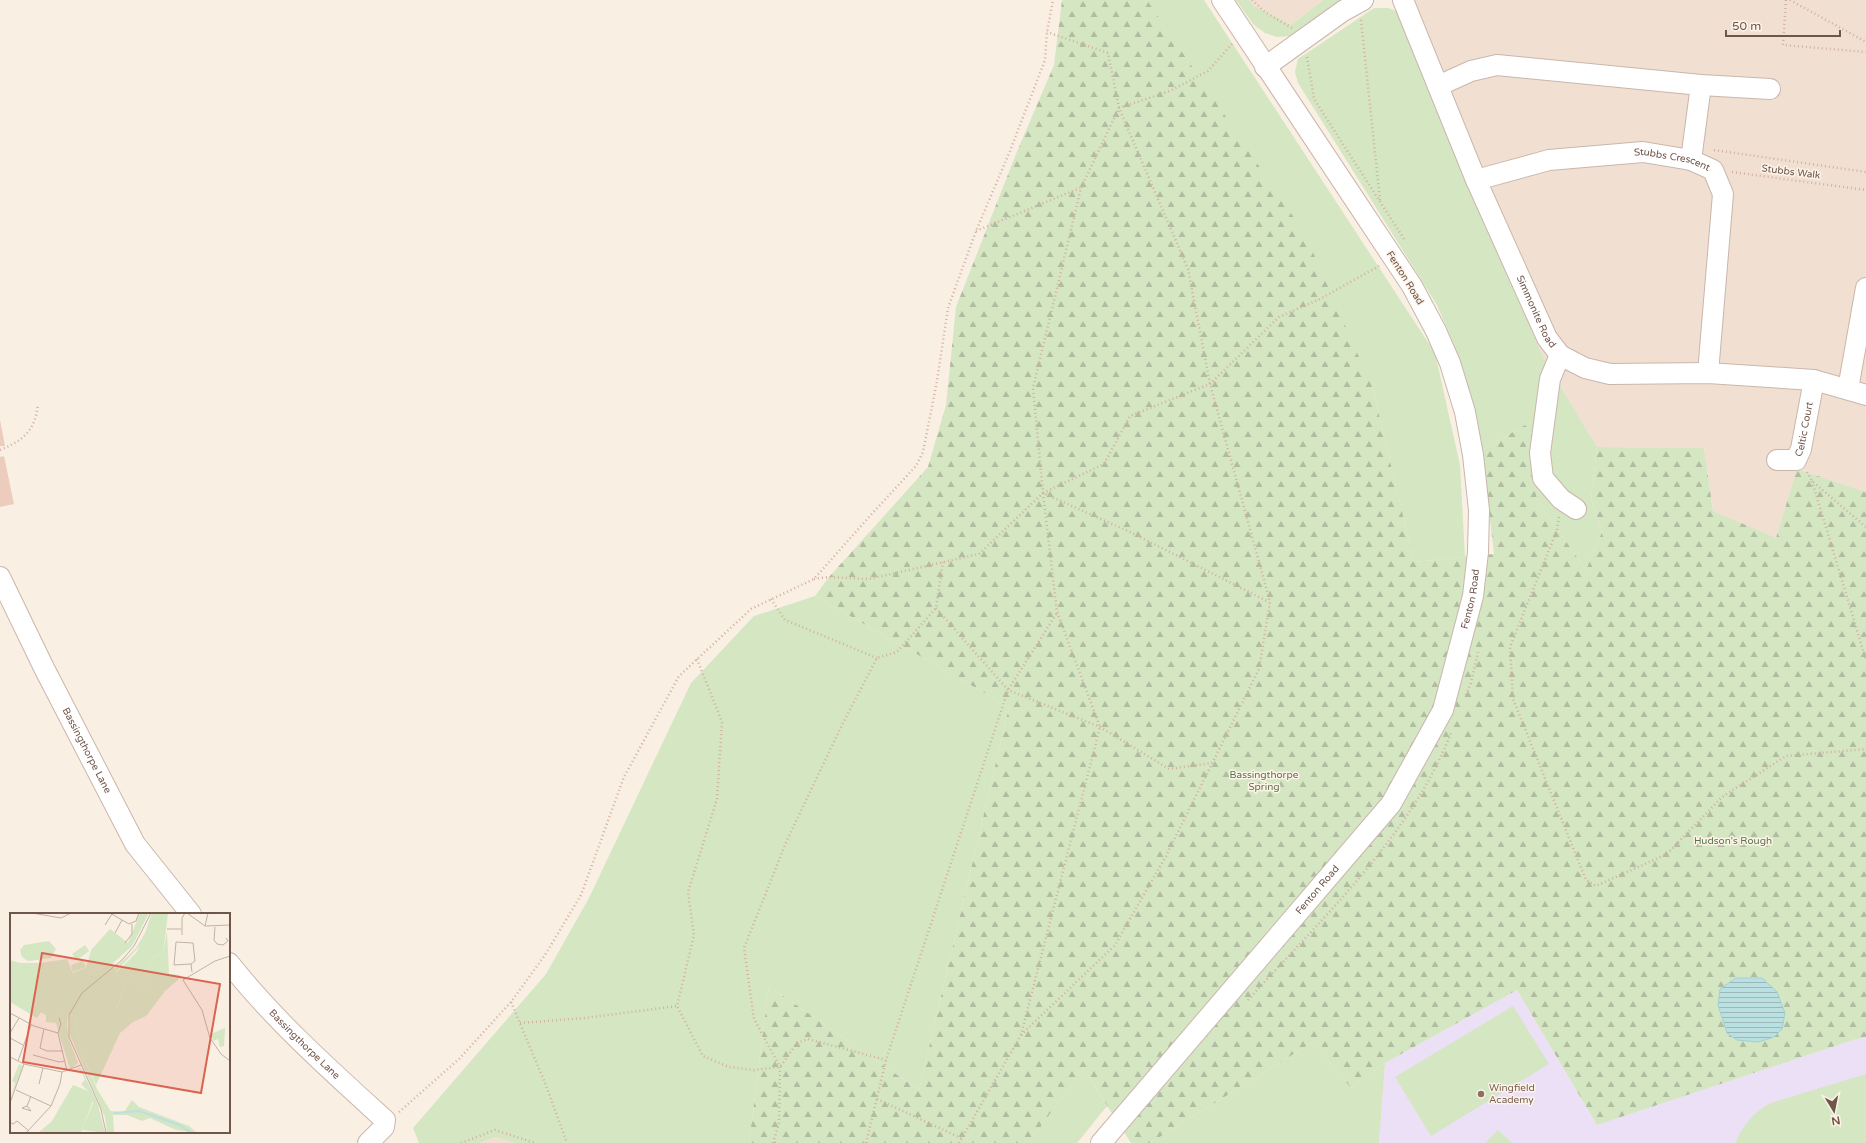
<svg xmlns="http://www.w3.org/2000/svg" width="1866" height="1143" font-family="'Varela Round',sans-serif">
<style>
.residential{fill:#f1e0d2}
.education{fill:#ece0f6}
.grass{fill:#d5e6c3}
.forest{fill:url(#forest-firs)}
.water{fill:url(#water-rules);stroke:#a1d0d3}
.building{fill:#edccbd}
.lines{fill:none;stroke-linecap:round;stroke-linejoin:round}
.minor-casing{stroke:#cab6ab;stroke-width:22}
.path{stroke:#d2afa1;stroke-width:2.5;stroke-dasharray:1 3;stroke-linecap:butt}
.minor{stroke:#fff;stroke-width:20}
.education-dot{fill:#8d6e63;stroke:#fdf4e9;stroke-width:1.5}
.labels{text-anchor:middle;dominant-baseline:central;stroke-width:3;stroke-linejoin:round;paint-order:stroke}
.street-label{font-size:10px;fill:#70554b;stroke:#fdf4e9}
.park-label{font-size:10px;fill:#577644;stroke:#fdf4e9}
.education-label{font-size:10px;fill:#785e54;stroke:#fdf4e9;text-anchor:start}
.inset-river{fill:none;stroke:#bae0e2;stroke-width:2}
.inset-road{fill:none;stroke:#c3b1a6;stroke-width:1}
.view{fill:#db6451;fill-opacity:0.15;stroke:#db6451;stroke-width:2}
.inset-edge{fill:none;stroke:#70554b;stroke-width:2}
</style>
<defs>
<pattern id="forest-firs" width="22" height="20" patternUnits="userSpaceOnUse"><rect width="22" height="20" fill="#d5e6c3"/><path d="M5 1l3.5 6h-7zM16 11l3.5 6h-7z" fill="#b1bda0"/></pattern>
<pattern id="water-rules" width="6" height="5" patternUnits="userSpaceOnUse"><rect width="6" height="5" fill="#bae0e2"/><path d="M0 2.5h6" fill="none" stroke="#9cb8b9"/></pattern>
</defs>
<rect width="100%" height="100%" fill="#faefe3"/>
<!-- residential -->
<g class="residential">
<path d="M1249,0H1323L1291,25L1254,6Z"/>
<path d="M1392,0H1866V492L1797,469L1776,539L1713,511L1704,448L1597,447L1543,357Z"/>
<path d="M495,1137L515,1143H480Z"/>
</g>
<!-- education -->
<path class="education" d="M1517,990L1597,1125L1853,1040L1866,1037V1143H1379L1385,1063Z"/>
<!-- grass -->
<g class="grass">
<path d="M1147,0H1204L1435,353L1460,465L1465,557L1414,562L1373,389Z"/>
<path d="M1236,0H1249L1254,6L1291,25L1323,0H1345L1290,36L1277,37L1265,33L1254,25Z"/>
<path d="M1374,8H1388L1397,11L1543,357L1597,447L1591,499L1602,532L1586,570L1537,500L1530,452L1534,420L1482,450L1472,403L1459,356L1437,305L1298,83L1295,72L1298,59Z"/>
<path d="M815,596L1009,707L919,1090L769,986L749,1143H515L495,1137L480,1143H419L413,1128L546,974L589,898L691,683L754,616Z"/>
<path d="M1513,1006L1549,1064L1431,1136L1395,1077Z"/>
<path d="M1313,1042L1351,1088L1385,1063L1379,1143H1150Z"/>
<path d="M1083,1068L1107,1106L1077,1143H1029Z"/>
<path d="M1866,1074V1143H1735C1743,1125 1753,1112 1771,1103Z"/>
<path d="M1498,1130L1512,1143H1485Z"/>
</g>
<!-- forest -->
<path class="forest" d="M1062,0H1147L1305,234L1373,389L1414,562L1494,554L1482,450L1534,420L1531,449L1537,500L1586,570L1602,532L1591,499L1597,447L1704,448L1713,511L1776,538L1797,469L1866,492V1037L1853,1040L1597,1125L1517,990L1385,1063L1351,1088L1313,1042L1150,1143H1131L1083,1068L1029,1143H749L769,986L919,1090L1009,707L815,596L829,577L928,467L946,405L956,307L1016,154L1054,65Z"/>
<!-- water -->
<path class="water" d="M1736,978H1762L1777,992L1785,1013L1782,1029L1774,1037L1758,1042L1737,1040L1727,1033L1718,1005L1720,989Z"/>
<!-- building -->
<g class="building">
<path d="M0,420L5,446H0Z"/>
<path d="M4,456L14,504L0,507V457Z"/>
</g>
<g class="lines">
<!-- minor casing -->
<g class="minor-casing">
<g id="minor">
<path id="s1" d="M1403,0L1476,180L1547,338L1560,355L1585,368L1610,374L1708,373L1814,380L1866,395"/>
<path d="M1265,67L1343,11L1363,0"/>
<path d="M1438,86L1471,71L1497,65L1701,85L1770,89"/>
<path d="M1691,160L1701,85"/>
<path id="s2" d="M1476,180L1549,160L1643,152L1691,160L1713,170L1723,194L1708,373"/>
<path d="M1560,355L1550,379L1540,453L1543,478L1561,499L1576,509"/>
<path d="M1848,389L1866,288"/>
<path id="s3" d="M1777,460H1796L1801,449L1814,380"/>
<path id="s4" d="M0,577L44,668L135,844L191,914"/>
<path id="s5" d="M229,963C275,1021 330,1070 385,1120L384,1127L368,1143"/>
<path id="s6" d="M1101,1143L1391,804L1443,710L1473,596L1478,552L1479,510L1473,455L1465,412L1450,363L1436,331L1412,286L1222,0"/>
</g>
</g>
<!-- path -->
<g class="path">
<path d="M1252,0L1265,12L1292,28"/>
<path d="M1786,0L1783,45L1866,52"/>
<path d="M1790,0L1866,42"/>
<path d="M1361,20L1380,200"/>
<path d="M1307,57L1314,99L1404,239"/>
<path d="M1714,150L1866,172"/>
<path d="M1732,172L1866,190"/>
<path d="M976,231L1080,188"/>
<path d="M0,450C24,440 35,431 38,404"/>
<path d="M1807,472L1812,481L1866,527"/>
<path d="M1812,481L1866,660"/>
<path d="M1043,493L1104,464L1130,416L1210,384L1279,317L1320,299L1379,266"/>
<path d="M1559,517L1557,530L1510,647L1513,699L1586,880L1596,886L1667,854L1722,797L1786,756L1866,749"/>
<path d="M814,579L829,577L869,579L979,554L1043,493L1033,388L1081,188L1119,108L1170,91L1208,71L1232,44"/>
<path d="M771,599L785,620L877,658"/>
<path d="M936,608L1008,690L1100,727L1169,769L1212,763"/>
<path d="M697,659L722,722L717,799L688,892L694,935L677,1006L703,1056L729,1067L754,1070L780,1067L797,1043L808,1039L886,1060"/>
<path d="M1466,695L1471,683L1478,652"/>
<path d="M1248,1000C1321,919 1411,836 1451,733"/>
<path d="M511,1002L545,1083L567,1143"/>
<path d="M520,1023L585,1018L677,1006"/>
<path d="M1021,1035L1115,945L1166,856L1259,669L1270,602L1210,384L1188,269L1119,108L1108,53L1047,32"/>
<path d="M877,1099L961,1138"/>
<path d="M399,1112L459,1059L511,1002L545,955L581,895L624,777L679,676L751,609L814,579L869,517L916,466L923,452L937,381L948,308L976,231L1010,151L1045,60L1047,32L1053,0"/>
<path d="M461,1143L495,1130L535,1143"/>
<path d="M773,1143L779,1123L780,1067L754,1019L744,948L787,840L843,723L877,658L897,652L936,608L943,562"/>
<path d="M866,1143L886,1060L1008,690L1057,613"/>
<path d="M959,1143L1021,1035L1100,727L1057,612L1043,493L1130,532L1269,602"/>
</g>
<!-- minor -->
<use href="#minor" class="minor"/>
</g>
<!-- markers -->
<circle class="education-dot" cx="1481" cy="1094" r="4"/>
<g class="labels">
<!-- street labels -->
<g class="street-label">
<text stroke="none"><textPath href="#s2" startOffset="200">Stubbs Crescent</textPath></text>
<text transform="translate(1791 172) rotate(7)">Stubbs Walk</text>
<text transform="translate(1405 278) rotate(58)">Fenton Road</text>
<text stroke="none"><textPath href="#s1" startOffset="339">Simmonite Road</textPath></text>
<text stroke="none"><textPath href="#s3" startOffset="51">Celtic Court</textPath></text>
<text stroke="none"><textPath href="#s6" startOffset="668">Fenton Road</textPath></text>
<text stroke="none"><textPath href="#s4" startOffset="194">Bassingthorpe Lane</textPath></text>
<text stroke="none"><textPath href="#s6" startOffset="333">Fenton Road</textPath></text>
<text stroke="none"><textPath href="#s5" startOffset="111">Bassingthorpe Lane</textPath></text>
</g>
<!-- park labels -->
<g class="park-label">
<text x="1264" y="775">Bassingthorpe<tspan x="1264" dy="12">Spring</tspan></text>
<text x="1733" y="841">Hudson's Rough</text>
</g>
<!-- education labels -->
<g class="education-label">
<text x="1489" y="1088">Wingfield<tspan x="1489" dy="12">Academy</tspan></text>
</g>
</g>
<!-- overview -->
<g transform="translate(10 913)">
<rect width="220" height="220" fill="#faefe3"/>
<path d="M130,0H139L122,33L102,51L83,58L76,55L81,37L100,16L118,30ZM142,0H150V11L105,60L104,56L126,35L135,20ZM157,18L159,61L170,62V65L155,78L136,103L123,109L106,96L121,61L134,73L143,44L153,42ZM39,28L46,36L41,45L18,48L12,44L10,37L14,32ZM75,32L79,38L67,47L62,41ZM73,48L76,54L63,59L61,52ZM49,99L53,106L52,114L57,112L59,127L68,150L60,156L46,110ZM60,102L65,103L70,136L87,176L103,202L104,220H97L95,204L60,122ZM215,115L214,133L210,134L208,126L203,128L201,121ZM9,151L13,153L0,188L5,170L2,168ZM68,155L72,157L88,191L95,220L72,217L83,190L78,178L71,171L75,167L71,158L68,156L62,159Z" fill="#d5e6c3"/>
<path d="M150,0H158L153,42L143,44L134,73L121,61L106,95L123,109L110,120L86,172L70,136L65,103L58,102L57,112L51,114L53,106L49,99L46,110L36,109V102L31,99L27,105L0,89V47L10,50H31L57,46L63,60L80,53L83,58L102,51L106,60L126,40L142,11H150ZM122,187L129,194L179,213L187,220L166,217L140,205L132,208L117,202H103L100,198L114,199Z" fill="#d5e6c3"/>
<path d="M63,172L78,178L83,187L71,220H28L42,208Z" fill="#d5e6c3"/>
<path class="inset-river" d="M104,200L130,198L169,212L182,220"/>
<path class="inset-road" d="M22,0L51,5L61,0M100,0L119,11L126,8L129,0M177,0L195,13L220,12M95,12L102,1M195,13L198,0M205,14L204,27L207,31L213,32L218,28L216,25M157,16H171M105,20L112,7M172,22V5L175,0M115,30L122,21V11M220,43L205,48L173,67L192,97L200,125L211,141L220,148M181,51L185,48L183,30L166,29L164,52L181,51L182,59M0,100L24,113L48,120L57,158M34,116L30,135L37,138H53M0,120L9,105M48,120L51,111L49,105M0,125L13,132M23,142L49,149L55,148M0,144L14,151L52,159L71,152M8,148L21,112M29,171L33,155M6,177L41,193M0,190L14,151M17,193L21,198L12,195L17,193L21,183M0,209L3,211L7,208L19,218M16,220L41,193L50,171L52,159M96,220L91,196L59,124V102L72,80L112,47L124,33L141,0"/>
<path class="view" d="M32,40L210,71L191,180L13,149Z"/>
<rect width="220" height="220" class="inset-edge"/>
</g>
<!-- north arrow -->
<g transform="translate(1834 1111) rotate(170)" stroke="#fdf4e9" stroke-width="3" paint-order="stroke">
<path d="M0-3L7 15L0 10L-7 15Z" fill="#70554b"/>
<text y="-6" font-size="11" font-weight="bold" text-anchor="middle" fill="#70554b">N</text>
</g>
<!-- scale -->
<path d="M1726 30v6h114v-6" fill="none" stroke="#70554b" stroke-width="2"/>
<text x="1732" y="30" font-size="12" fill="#70554b" stroke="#fdf4e9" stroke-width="3" paint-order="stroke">50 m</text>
</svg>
